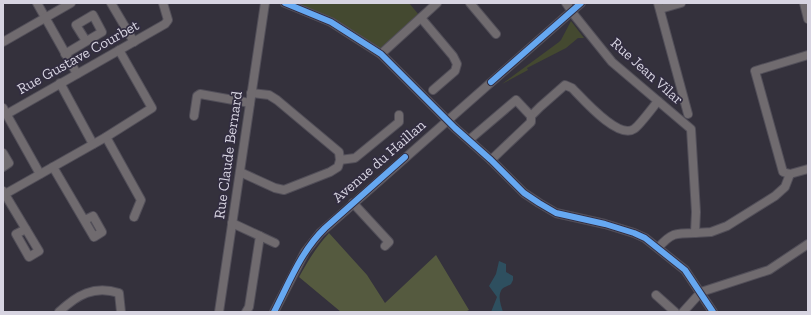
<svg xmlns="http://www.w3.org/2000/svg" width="811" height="315" font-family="'Zilla Slab',serif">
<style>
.green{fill:#444930}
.forest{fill:#555a3f}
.water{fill:#2e4f5f}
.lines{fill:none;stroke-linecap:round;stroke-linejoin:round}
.minor-casing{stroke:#524f59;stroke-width:10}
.minor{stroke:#706b6f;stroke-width:8}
.cycleway-casing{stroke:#322d40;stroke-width:8}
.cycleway{stroke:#66a8f1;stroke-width:6}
.labels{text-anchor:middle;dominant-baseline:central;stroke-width:3.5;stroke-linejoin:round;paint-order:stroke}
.street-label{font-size:15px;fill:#d7d4e1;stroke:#322d40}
</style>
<rect width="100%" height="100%" fill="#34313c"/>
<!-- green -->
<g class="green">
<path d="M298,3H409L419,15L382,49L332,18Z"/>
<path d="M571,21L584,38H578L566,48L527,68L528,70L502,84L559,42L561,40Z"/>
</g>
<!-- forest -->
<path class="forest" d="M329,233L367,275L385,303L436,255L469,310L465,312H341L299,277C308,261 316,247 329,233Z"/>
<!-- water -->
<path class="water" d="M499,261L506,264V272L513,276V280L511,284C509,286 505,286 502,289C497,296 501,305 503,312H491L497,297L489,286L496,274Z"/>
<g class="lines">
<!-- minor casing -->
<g class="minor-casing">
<g id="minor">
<path d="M37,3L77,74"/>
<path d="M111,3L134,42"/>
<path d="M285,3L331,22L381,54L455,128L491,160L524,193L539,203L556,213L605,224L634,233L645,238L685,270L713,312"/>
<path d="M470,3L496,34"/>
<path d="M566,3L575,16L612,62L691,129L696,212L695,233C675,233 671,233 658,248"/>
<path d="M658,3L688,114"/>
<path d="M804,3L808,19"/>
<path d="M660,9L681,3"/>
<path d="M421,18L453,56L457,64L455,71L433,90"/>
<path d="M3,42L71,3"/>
<path d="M65,54L102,32L93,15L76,25L86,41"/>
<path d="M381,54L437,3"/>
<path d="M60,83L93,144"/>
<path d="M251,93L269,95L277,100L339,152L340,160L355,158L399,122V115"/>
<path d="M3,108L40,174"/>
<path d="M7,114L165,24L168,20L163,3"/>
<path d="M194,116L197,96L200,94L250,103"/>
<path d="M531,116L540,107L565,85L572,88C582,98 618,140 634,129C640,125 653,107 658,101"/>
<path d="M106,137L141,200L134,217"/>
<path d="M469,140L516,100L531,116V122L491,160"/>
<path d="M3,153L9,163L3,167"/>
<path d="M53,167L94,237L102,232L93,216L85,220"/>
<path d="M240,172L275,188L284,190L330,172L338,167L340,160"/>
<path d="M790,174L783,172L755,71L808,55"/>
<path d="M790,174L808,169"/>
<path d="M3,191L39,251L29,257L16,234L26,229"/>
<path d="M5,194L106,137L152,108L119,50"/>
<path d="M353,203L389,242L385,246"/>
<path d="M232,223L260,236L249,307L246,312"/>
<path d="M695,233L711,232L727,226L775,196L785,187L790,174"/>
<path d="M260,236L275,243"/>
<path d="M656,295L675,312"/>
<path d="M59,312C77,295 94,285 119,293L121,312"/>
<path d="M219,312L265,3"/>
<path d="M274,312L305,252L320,233L581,3"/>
<path d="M683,312L701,292L769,270L808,244"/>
</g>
</g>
<!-- minor -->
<use href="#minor" class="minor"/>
<!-- cycleway casing -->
<g class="cycleway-casing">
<g id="cycleway">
<path d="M285,3L331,22L381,54L455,128L491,160L524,193L539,203L556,213L605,224L634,233L645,238L685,270L713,312"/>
<path d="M491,82L581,3"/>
<path d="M274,312C289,283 301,251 325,228L405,157"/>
</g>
</g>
<!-- cycleway -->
<use href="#cycleway" class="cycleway"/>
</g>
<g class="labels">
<!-- street labels -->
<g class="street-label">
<text transform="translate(78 57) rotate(-29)">Rue Gustave Courbet</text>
<text transform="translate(647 71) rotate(42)">Rue Jean Vilar</text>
<text transform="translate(228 155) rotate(-82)">Rue Claude Bernard</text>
<text transform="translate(379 161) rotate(-41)">Avenue du Haillan</text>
</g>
</g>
<!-- border -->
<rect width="811" height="315" fill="none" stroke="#d7d4e1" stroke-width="8"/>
</svg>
